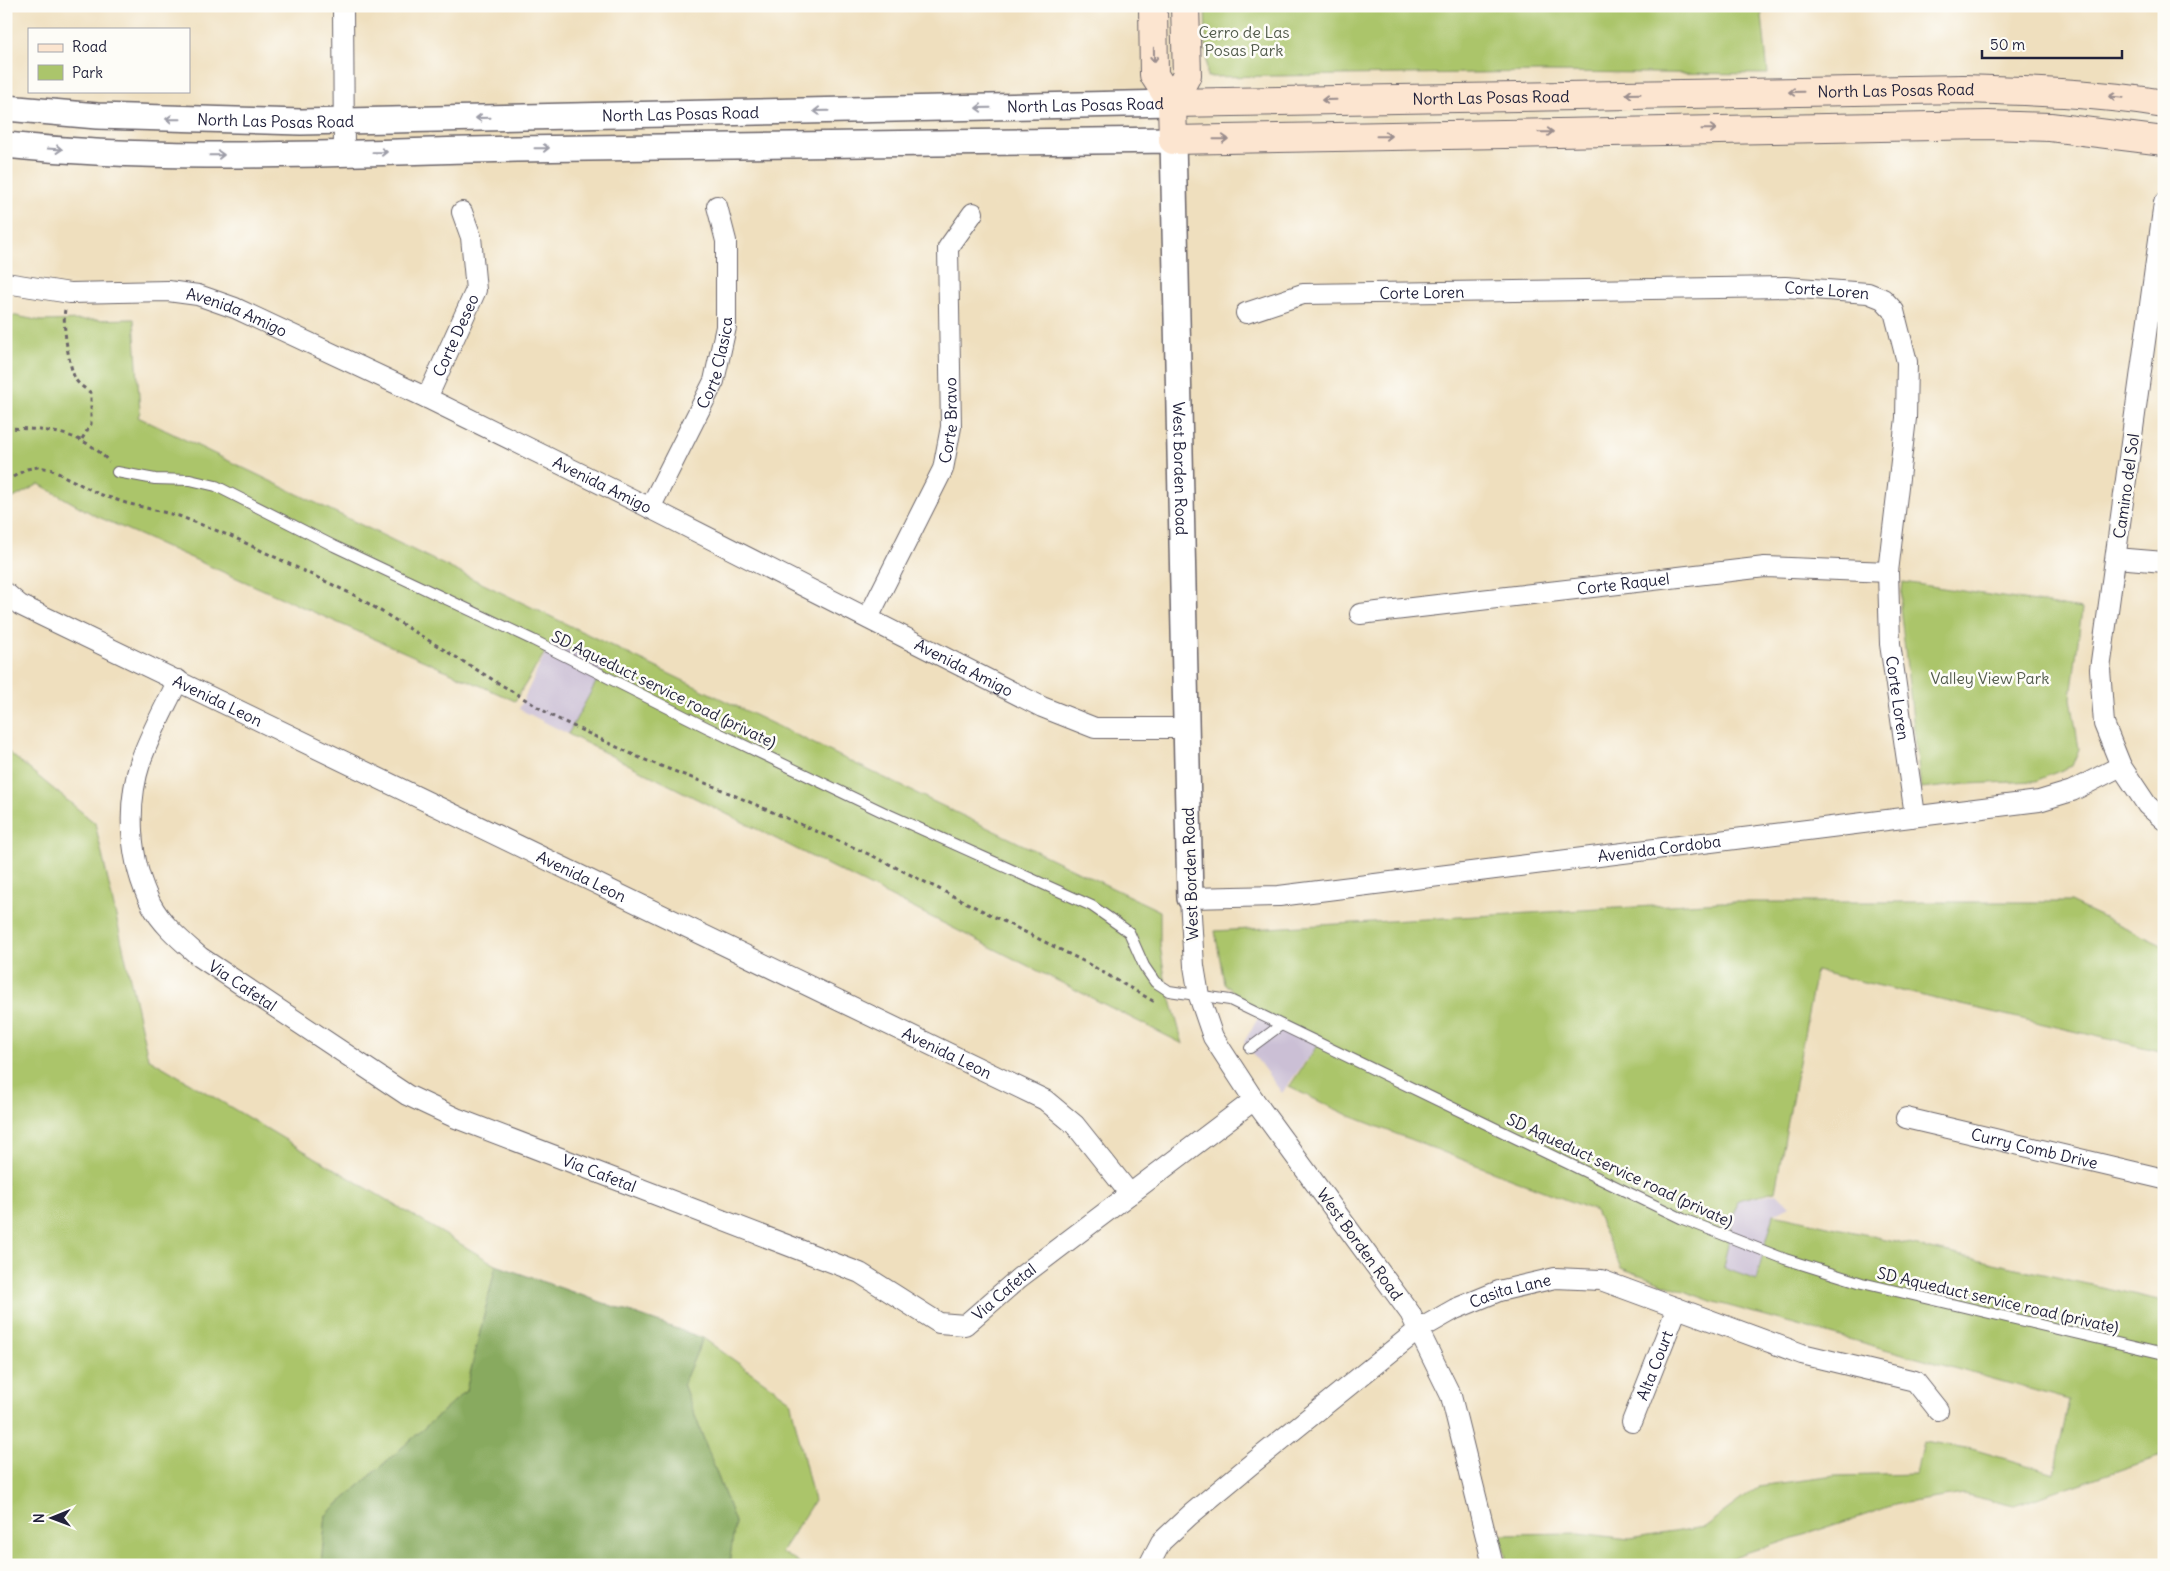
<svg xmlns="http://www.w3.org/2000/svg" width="2170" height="1571" font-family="Delius,sans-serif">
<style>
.industrial{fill:#cbbfd5}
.green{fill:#abc56b;stroke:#667453}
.forest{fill:#88aa5f;stroke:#55664d}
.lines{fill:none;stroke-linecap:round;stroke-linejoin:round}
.service-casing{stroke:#6a6469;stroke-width:12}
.minor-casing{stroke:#6a6469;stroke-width:22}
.tertiary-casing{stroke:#6a6469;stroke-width:28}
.secondary-casing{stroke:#6a6469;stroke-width:30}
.path{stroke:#6a6469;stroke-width:3;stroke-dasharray:4 4;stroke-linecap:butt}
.service{stroke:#fff;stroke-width:10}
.minor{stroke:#fff;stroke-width:20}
.tertiary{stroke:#fff;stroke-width:25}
.secondary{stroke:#fce5d0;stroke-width:28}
.oneway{stroke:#9a8d8d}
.oneway2{stroke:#9c9ca7}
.labels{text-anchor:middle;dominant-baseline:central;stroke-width:5;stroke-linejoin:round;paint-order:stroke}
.park-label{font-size:16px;fill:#525b4c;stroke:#fdfcf7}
.street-label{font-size:16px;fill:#22223b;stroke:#fdfcf7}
</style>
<rect width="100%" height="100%" fill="#fdfcf7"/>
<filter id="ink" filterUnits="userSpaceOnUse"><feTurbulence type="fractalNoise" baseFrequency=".02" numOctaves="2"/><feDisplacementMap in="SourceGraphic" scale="10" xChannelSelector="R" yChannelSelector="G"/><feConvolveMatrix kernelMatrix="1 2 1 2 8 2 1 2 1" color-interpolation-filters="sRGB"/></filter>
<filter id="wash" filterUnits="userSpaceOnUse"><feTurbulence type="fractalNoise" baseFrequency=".0096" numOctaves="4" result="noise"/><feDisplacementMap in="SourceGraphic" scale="20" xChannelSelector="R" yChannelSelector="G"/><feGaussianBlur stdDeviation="1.12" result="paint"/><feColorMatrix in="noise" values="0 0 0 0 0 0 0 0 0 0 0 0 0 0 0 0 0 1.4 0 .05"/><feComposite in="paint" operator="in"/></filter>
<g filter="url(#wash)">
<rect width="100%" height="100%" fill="#efdfbe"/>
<!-- industrial -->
<g class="industrial">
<path d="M551,641L605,666L568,734L519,709Z"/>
<path d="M1264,1008L1323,1037L1282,1093L1244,1042Z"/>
<path d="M1777,1193L1790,1206L1774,1214L1756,1280L1723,1268L1737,1200Z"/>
</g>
<!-- green -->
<g class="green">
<path d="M1205,6H1761L1768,74L1542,72L1207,77Z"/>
<path d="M6,314L41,321L134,319L140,412L138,417L1160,911V945L1165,978L1183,1044L568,734L605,666L552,641L515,701L94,515L39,484L6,502Z"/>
<path d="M1903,582L2082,609L2071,698L2079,749L2072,766L2035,781L1967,784L1921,789L1900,607Z"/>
<path d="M6,750L95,823L148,1058L496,1265L466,1391L326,1515L321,1565H6Z"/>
<path d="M1722,902H2070L2164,946V1052L1816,971L1775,1191L1737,1200L1723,1268L1756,1280L1774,1214L2164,1301V1455L2014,1506L1963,1494L1898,1504L1712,1565H1507L1501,1534L1579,1533L1629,1539L1704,1527L1759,1486L1836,1476L1916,1474L1923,1441L1972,1449L2054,1473L2069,1400L1711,1301L1621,1268L1595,1211L1350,1116L1289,1087L1323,1037L1257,1013L1224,983L1215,931Z"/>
<path d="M703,1338L790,1400L814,1501L781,1552L802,1565H729L735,1522L683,1384Z"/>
</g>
<!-- forest -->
<path class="forest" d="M496,1265L703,1338L683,1384L735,1522L729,1565H321L326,1515L466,1391Z"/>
</g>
<g filter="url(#ink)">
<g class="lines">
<!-- service casing -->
<g class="service-casing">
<g id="service">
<path d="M117,472L155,479L190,480L216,486L334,546L533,640L706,727L883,812L1092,906L1129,932L1144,966L1155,982L1163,987L1169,991L1230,1000L1683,1219L1785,1259L1862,1283L2164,1354"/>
<path d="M1250,1048L1281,1025"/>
</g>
</g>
<!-- minor casing -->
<g class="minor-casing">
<g id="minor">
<path d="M343,6L344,152"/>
<path d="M2164,203L2100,669L2104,724L2121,766L2147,805L2164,820"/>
<path id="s1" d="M6,283L70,293L168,291L198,295L235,308L427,398L650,508L1042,707L1095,728H1186"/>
<path id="s2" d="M1246,313L1303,294L1785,287L1868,293L1883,299L1894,311L1907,362L1906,418L1888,572L1890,644L1915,815"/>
<path id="s3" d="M427,398L476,290L471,237L462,212"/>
<path id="s4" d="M650,508L714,381L726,327V241L717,206"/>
<path d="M2116,558L2164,562"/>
<path id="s5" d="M6,593L20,605L1045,1100L1075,1125L1130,1194"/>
<path id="s6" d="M1360,614L1765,567L1888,572"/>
<path id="s7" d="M868,618L943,469L951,427L948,248L973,213"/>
<path id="s8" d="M178,680C166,706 151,732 141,760C126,805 129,861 151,904C162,925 182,941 200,957L407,1095L456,1118L860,1273L939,1323L965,1325L1019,1278L1254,1100"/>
<path id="s9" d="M1906,1118L2164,1179"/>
<path id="s10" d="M1632,1422L1677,1308"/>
<path id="s11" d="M1149,1565L1161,1542L1190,1515L1249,1466L1418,1330L1455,1309L1499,1291L1555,1278L1601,1280L1802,1354L1915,1381L1938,1410"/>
<path id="s12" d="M1493,1565L1451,1396L1410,1313L1254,1100L1213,1037L1199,996L1194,966L1190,898L1279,896L2039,801L2072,791L2121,766"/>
</g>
</g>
<!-- tertiary casing -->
<g class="tertiary-casing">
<g id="tertiary">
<path id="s13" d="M6,108L97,116L301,122L1172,103"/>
<path id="s14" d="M6,145C175,163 347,152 516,149C735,145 954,143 1173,140L1190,898"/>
</g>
</g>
<!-- secondary casing -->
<g class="secondary-casing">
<g id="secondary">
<path d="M1153,6L1154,75L1172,103"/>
<path d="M1185,6L1187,75L1172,103L1173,140L1988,125L2050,127L2164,141"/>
<path id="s15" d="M1172,103L1963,89C2030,91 2098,93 2164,104"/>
</g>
</g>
<!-- path -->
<g class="path">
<path d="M65,310C62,321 69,369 76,380C79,385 86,389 91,393V424L82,439"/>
<path d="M6,428C43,429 84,431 109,462"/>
<path d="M6,481L27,469L38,467L50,469L99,494L126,503L179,516L233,537L356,596L554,717L640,758L713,786L873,856L1085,962L1153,1001L1156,999"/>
</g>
<!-- service -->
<use href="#service" class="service"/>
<!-- minor -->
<use href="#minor" class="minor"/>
<!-- tertiary -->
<use href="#tertiary" class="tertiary"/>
<!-- secondary -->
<use href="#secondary" class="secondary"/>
</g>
<!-- one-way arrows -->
<defs><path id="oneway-shaft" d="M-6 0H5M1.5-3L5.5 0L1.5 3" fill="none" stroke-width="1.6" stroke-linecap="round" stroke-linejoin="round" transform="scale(1.25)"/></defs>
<g class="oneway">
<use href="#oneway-shaft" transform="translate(1154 55) rotate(89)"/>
<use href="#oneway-shaft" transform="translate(1796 92) rotate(179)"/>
<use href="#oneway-shaft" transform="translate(1633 94) rotate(179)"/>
<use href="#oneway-shaft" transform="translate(2116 97) rotate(-175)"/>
<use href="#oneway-shaft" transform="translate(1329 100) rotate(179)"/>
<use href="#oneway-shaft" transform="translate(1709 129) rotate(-1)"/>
<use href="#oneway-shaft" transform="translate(1546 132) rotate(-1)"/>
<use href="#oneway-shaft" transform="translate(1384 136) rotate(-1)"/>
<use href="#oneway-shaft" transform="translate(1221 139) rotate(-1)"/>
</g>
<g class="oneway2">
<use href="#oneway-shaft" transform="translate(983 108) rotate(179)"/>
<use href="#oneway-shaft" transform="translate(821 111) rotate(179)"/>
<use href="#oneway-shaft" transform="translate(483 118) rotate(179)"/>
<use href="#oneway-shaft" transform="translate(173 119) rotate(-179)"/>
<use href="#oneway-shaft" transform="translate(542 148) rotate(-1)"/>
<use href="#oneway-shaft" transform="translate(55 149) rotate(4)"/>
<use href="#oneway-shaft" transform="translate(380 152) rotate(-1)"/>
<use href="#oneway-shaft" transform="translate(217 155) rotate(-1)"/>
</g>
</g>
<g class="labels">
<!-- park labels -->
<g class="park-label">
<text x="1244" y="32">Cerro de Las<tspan x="1244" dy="18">Posas Park</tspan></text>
<text x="1990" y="678">Valley View Park</text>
</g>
<!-- street labels -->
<g class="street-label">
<text stroke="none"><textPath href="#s15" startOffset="724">North Las Posas Road</textPath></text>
<text stroke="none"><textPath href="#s15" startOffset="319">North Las Posas Road</textPath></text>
<text stroke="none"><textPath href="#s13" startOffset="1080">North Las Posas Road</textPath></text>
<text stroke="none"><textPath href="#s13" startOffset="675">North Las Posas Road</textPath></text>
<text stroke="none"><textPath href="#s13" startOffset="270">North Las Posas Road</textPath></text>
<text stroke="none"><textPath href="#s2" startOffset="179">Corte Loren</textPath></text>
<text stroke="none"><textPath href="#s2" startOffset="584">Corte Loren</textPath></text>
<text stroke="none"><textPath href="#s1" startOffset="235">Avenida Amigo</textPath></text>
<text stroke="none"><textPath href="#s3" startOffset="69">Corte Deseo</textPath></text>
<text stroke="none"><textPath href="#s4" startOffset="160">Corte Clasica</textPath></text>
<text stroke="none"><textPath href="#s7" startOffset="216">Corte Bravo</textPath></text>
<text stroke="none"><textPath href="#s14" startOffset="1496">West Borden Road</textPath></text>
<text stroke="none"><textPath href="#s1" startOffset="640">Avenida Amigo</textPath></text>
<text transform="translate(2126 486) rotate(-82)">Camino del Sol</text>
<text stroke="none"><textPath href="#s6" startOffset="265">Corte Raquel</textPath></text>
<text stroke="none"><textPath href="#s1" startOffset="1045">Avenida Amigo</textPath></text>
<text transform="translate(664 689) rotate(26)">SD Aqueduct service road (private)</text>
<text stroke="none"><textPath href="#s2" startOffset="1048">Corte Loren</textPath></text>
<text stroke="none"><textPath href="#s5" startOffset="238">Avenida Leon</textPath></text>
<text stroke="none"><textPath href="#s12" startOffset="1220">Avenida Cordoba</textPath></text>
<text transform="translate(1190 874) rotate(-92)">West Borden Road</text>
<text stroke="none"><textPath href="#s5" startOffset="642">Avenida Leon</textPath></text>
<text stroke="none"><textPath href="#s8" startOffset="360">Via Cafetal</textPath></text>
<text stroke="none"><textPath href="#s5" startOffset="1048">Avenida Leon</textPath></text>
<text stroke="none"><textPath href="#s9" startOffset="132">Curry Comb Drive</textPath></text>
<text transform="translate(1620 1170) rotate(25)">SD Aqueduct service road (private)</text>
<text stroke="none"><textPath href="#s8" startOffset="765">Via Cafetal</textPath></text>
<text transform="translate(1360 1244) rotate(54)">West Borden Road</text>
<text stroke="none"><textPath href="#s8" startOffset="1215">Via Cafetal</textPath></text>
<text stroke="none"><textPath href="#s11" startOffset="460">Casita Lane</textPath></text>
<text transform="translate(1998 1300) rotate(13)">SD Aqueduct service road (private)</text>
<text stroke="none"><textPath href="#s10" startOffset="61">Alta Court</textPath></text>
</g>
</g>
<!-- margin -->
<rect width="2170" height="1571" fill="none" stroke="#fdfcf7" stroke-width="25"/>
<!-- legend -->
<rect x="28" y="28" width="162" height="65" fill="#fdfcf7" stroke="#a5a5ac"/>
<rect x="38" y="44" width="25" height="8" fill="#fce5d0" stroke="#a5a5ac"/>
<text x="72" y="52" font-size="15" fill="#22223b">Road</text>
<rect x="38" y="65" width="25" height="15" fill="#abc56b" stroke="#a5a5ac"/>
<text x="72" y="78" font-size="15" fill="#22223b">Park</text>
<!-- north arrow -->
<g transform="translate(52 1518) rotate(269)" stroke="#fdfcf7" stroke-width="4" paint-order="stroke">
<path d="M0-4L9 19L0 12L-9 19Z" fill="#22223b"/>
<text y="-8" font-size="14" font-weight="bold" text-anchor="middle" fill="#22223b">N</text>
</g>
<!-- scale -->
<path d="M1982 50v8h140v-8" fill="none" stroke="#22223b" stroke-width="2.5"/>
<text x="1990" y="50" font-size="15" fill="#22223b" stroke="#fdfcf7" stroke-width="4" paint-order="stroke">50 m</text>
</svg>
